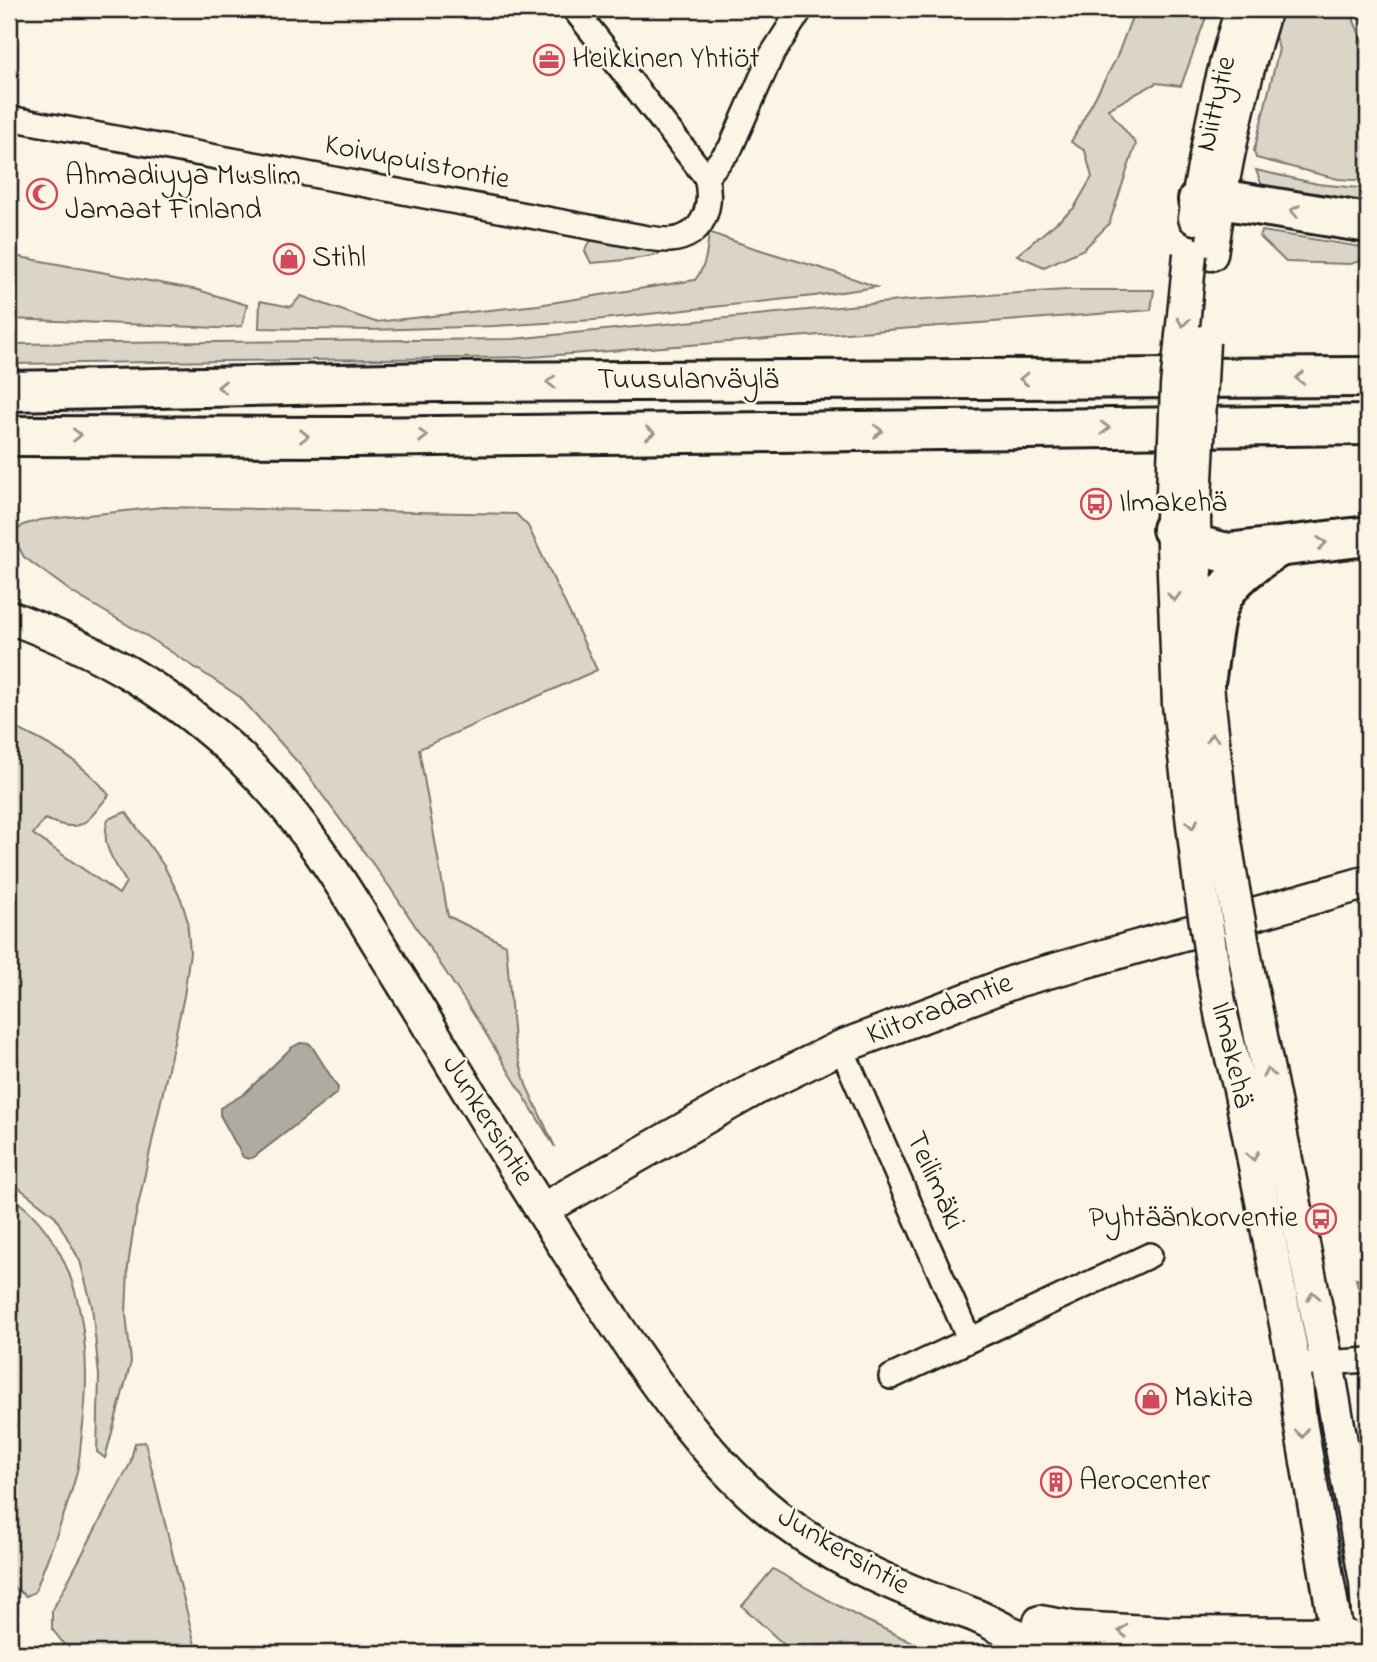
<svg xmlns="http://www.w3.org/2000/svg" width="1377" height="1662" font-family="'Indie Flower',sans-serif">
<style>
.green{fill:#dbd5c8;stroke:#7c7872;stroke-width:2}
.water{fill:#b0aba1;stroke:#75726c;stroke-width:2}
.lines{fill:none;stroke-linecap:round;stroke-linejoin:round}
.street-casing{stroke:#1c1c1c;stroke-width:28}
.secondary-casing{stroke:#1c1c1c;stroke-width:37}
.highway-casing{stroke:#1c1c1c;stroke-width:44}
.street{stroke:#fcf5e5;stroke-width:23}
.secondary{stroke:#fcf5e5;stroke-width:32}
.highway{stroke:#fcf5e5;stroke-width:38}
.secondary-bridge-casing{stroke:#1c1c1c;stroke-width:37;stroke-linecap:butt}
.secondary-bridge{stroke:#fcf5e5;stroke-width:32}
.oneway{stroke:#97938b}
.labels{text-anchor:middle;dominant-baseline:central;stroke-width:5;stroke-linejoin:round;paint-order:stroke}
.poi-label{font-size:30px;fill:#1c1c1c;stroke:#fcf5e5;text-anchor:start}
.street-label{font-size:30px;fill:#1c1c1c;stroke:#fcf5e5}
</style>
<rect width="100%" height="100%" fill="#fcf5e5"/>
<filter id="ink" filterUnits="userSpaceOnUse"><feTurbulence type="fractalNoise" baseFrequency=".0143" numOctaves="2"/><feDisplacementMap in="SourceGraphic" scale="14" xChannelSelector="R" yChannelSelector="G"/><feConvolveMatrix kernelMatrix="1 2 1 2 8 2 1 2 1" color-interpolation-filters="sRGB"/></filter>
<g filter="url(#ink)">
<!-- green -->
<g class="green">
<path d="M1135,9H1209L1181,86L1156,83L1108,109L1136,144L1109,224L1084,249L1044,267L1017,255L1074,208L1092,177L1085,151L1071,142L1116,59Z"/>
<path d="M1279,9H1354V21L1368,53V181L1338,179L1256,158L1254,151L1279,49L1272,27Z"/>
<path d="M1256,170L1318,184L1368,189V211L1264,191Z"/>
<path d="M1262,231L1368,248V259L1350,264L1286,262L1259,236Z"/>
<path d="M709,232C763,254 821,265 876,287L814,296L594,320L494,326L371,330L259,328L260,301L291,307L301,296L375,322L538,305L695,280C707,265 707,250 709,232Z"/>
<path d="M592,240L672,248C659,259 610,261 591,263L585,251L587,245Z"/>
<path d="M9,255L198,290L247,305L242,326L218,328L11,319L9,318Z"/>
<path d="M1067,290H1154L1151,310L531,357L9,364V344L513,339L910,300Z"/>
<path d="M163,507L516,514L528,526L597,670L419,749L448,916L506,945L514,1041L526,1085L555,1147L480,1024L389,886L301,766L240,697L150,638L73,593L24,557L12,535L23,525L40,520Z"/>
<path d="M9,725C45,741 84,762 109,795C86,823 82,835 45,819L33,834L119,894L126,882C113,859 100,846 108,819L126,812L164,866L181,899L187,919L190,952L184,996L134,1224L128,1266L126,1314L131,1362L105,1458L97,1452L99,1376L92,1306L80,1261L55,1216L9,1180Z"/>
<path d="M9,1195C84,1246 93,1350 82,1433C80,1447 80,1462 76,1475C66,1515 49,1553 35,1592L26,1596L9,1584Z"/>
<path d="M1356,1279L1368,1283V1321Z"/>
<path d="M145,1442L197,1653H71L52,1629V1611L130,1464L135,1443Z"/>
<path d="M773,1569L857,1616L930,1651L940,1653H793L742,1606Z"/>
</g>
<!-- water -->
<path class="water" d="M300,1043L310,1044L313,1048L338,1088L337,1093L254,1157L248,1159L243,1157L220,1115V1108L244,1094L291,1048Z"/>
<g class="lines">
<!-- street casing -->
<g class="street-casing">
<g id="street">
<path d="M574,9L706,177"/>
<path d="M9,118L648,238C655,239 663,240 670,240C705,237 713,205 706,177L730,149L771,56L801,9"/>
<path d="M841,1047L969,1339"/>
<path d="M1311,1364L1368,1360"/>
<path d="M891,1377L1150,1255"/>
</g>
</g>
<!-- secondary casing -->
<g class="secondary-casing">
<g id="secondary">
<path d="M1195,218C1207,147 1220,77 1242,9"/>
<path d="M1211,254C1223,171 1240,89 1265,9"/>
<path d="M1172,519L1179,705L1200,884"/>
<path d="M1194,522L1198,646L1206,677L1222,823L1231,878"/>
<path d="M9,617C101,651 173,693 245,762C309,824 356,907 402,982C469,1091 534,1202 605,1308C648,1374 704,1455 765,1506C823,1556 897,1588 969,1613C989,1620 1007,1633 1027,1639C1060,1650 1095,1652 1129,1653"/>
<path d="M1247,967L1327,1363L1366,1582L1368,1612"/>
<path d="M1214,974L1222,1019L1240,1089L1294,1365L1300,1421L1340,1653"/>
<path d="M542,1210L755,1089L841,1047L1019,980L1368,882"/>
<path d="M1040,1622L1074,1628L1166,1633L1338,1634L1368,1644"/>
</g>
</g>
<!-- highway casing -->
<g class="highway-casing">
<g id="highway">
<path d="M1198,200L1220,199L1368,223"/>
<path d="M9,391L437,382L1368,377"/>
<path d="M9,436L354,437L1368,425"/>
<path d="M1172,529L1183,539L1195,545L1227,553L1368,536"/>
<path d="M1206,677C1216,608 1211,588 1276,549"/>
</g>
</g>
<!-- street -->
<use href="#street" class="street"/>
<!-- secondary -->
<use href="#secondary" class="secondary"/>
<!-- highway -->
<use href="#highway" class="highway"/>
<!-- secondary-bridge casing -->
<g class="secondary-bridge-casing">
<g id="secondary-bridge">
<path d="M1172,519L1177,386L1190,254"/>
<path d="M1194,519L1203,342"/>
<path d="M1231,878L1247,967"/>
<path d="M1200,884L1214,974"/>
</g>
</g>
<!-- secondary-bridge -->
<use href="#secondary-bridge" class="secondary-bridge"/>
</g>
<!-- one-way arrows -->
<defs><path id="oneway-chevron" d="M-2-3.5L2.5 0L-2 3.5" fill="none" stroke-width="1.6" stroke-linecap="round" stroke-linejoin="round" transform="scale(1.75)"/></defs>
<g class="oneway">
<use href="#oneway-chevron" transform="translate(1295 211) rotate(-171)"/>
<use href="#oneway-chevron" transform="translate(1183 322) rotate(96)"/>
<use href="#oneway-chevron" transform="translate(1300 378) rotate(179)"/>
<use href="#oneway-chevron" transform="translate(1024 379) rotate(180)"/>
<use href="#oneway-chevron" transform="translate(551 382) rotate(180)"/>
<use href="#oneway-chevron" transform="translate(222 387) rotate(179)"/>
<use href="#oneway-chevron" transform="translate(1105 428) rotate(-1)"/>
<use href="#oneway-chevron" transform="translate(878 431) rotate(-1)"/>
<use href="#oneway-chevron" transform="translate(650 433) rotate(-1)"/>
<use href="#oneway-chevron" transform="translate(77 435) rotate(-1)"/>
<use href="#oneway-chevron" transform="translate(304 436) rotate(1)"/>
<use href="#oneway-chevron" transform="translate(423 436) rotate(-1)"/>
<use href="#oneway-chevron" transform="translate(1322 543) rotate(-8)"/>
<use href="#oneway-chevron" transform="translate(1174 597) rotate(88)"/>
<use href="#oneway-chevron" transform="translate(1212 738) rotate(-96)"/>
<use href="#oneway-chevron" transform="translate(1192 824) rotate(82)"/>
<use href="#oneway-chevron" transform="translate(1268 1073) rotate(-101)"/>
<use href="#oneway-chevron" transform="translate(1253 1156) rotate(79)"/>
<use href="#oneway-chevron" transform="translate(1313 1296) rotate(-101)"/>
<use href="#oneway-chevron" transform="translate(1302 1433) rotate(80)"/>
<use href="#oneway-chevron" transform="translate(1123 1631) rotate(-176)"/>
</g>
</g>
<!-- icons -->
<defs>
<g id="office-ring" transform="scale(1.575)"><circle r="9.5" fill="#fcf5e5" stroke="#d1495b" stroke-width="1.5"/><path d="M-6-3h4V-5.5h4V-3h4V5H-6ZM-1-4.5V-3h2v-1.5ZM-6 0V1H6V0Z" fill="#d1495b"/></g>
<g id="mosque-ring" transform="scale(1.575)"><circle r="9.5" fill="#fcf5e5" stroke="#d1495b" stroke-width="1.5"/><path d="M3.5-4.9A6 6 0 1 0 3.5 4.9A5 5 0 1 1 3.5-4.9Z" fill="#d1495b"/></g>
<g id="shop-ring" transform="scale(1.575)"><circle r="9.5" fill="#fcf5e5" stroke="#d1495b" stroke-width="1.5"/><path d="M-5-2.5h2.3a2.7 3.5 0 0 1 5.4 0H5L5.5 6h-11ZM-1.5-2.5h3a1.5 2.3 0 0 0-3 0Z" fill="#d1495b"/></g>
<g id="bus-ring" transform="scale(1.575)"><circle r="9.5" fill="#fcf5e5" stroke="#d1495b" stroke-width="1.5"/><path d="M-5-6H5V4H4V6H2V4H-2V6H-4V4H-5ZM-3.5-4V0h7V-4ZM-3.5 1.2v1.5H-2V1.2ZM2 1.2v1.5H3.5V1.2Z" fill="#d1495b"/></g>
<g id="building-ring" transform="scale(1.575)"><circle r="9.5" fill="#fcf5e5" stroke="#d1495b" stroke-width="1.5"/><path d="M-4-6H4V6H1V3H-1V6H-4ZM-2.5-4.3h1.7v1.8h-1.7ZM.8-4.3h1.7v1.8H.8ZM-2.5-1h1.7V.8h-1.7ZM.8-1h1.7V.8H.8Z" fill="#d1495b"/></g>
</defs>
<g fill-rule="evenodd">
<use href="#office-ring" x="549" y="60"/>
<use href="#mosque-ring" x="42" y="194"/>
<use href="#shop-ring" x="289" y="259"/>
<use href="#bus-ring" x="1096" y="504"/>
<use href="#bus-ring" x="1321" y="1219"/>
<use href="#shop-ring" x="1151" y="1399"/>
<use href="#building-ring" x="1056" y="1482"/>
</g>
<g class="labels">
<!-- poi labels -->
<g class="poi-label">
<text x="572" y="60">Heikkinen Yhtiöt</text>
<text x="65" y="177">Ahmadiyya Muslim<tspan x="65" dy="34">Jamaat Finland</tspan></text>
<text x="312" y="259">Stihl</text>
<text x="1119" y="504">Ilmakehä</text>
<text x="1298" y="1219" text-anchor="end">Pyhtäänkorventie</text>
<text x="1174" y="1399">Makita</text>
<text x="1079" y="1482">Aerocenter</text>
</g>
<!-- street labels -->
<g class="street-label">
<text transform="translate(1217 104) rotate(-77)">Niittytie</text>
<text transform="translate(417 163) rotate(11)">Koivupuistontie</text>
<text x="688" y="381">Tuusulanväylä</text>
<text transform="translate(940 1010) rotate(-21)">Kiitoradantie</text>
<text transform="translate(1231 1055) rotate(77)">Ilmakehä</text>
<text transform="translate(487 1121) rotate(58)">Junkersintie</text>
<text transform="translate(934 1181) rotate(66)">Teilimäki</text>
<text transform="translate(843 1552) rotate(30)">Junkersintie</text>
</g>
</g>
<!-- margin -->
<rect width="1377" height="1662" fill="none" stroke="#fcf5e5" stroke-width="35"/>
<rect x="18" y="18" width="1342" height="1627" fill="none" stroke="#1c1c1c" stroke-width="2.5" filter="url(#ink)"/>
</svg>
